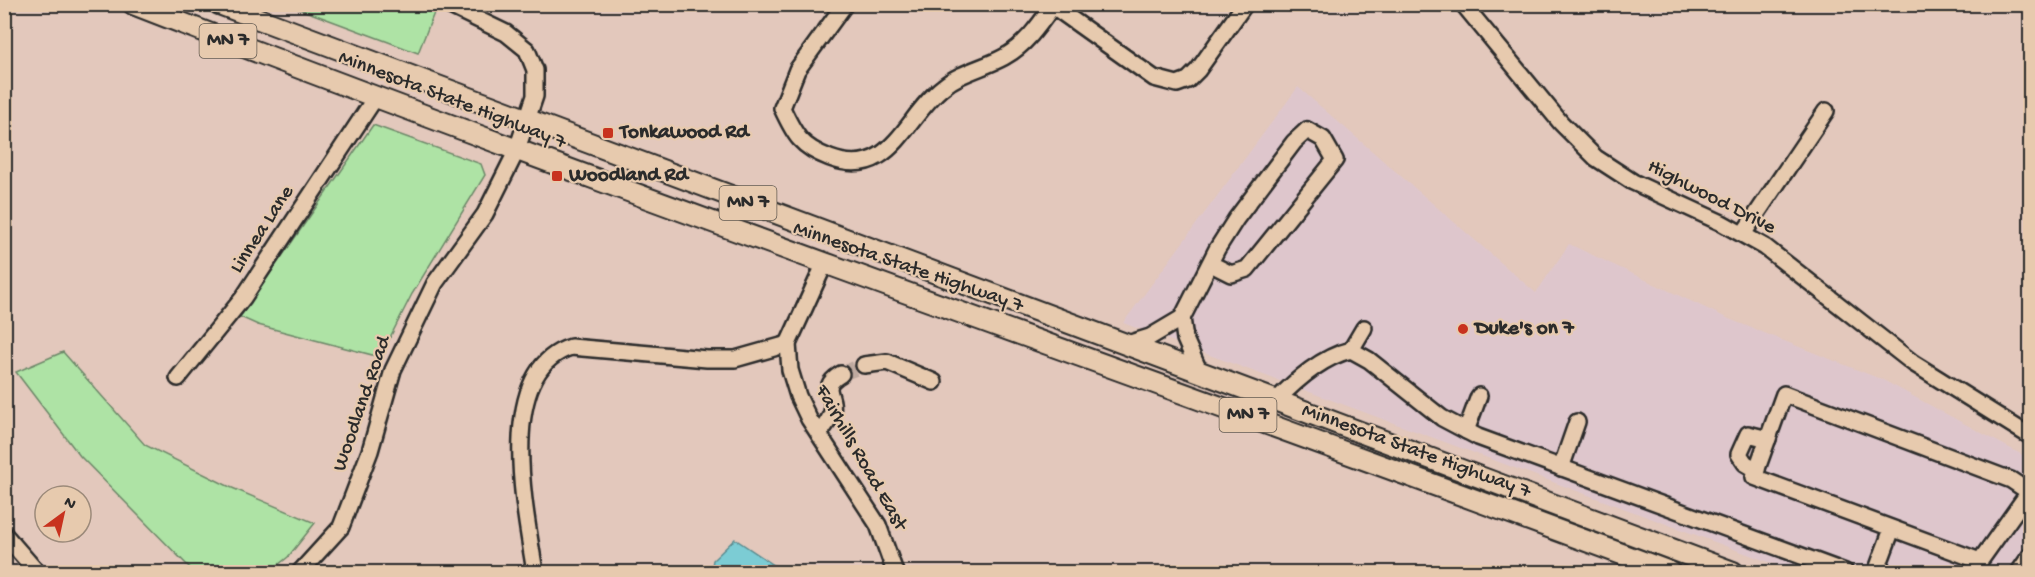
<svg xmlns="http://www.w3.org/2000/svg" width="2035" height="577" font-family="'Gochi Hand',sans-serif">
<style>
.built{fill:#dec6cc}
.green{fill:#aee3a5;stroke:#6c8768;stroke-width:1.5}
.water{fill:#7bccd4;stroke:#5b8c90;stroke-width:1.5}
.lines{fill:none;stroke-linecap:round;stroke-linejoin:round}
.minor-tunnel{stroke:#bea99f;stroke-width:15;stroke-dasharray:15 8;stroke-linecap:butt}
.minor-casing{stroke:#2b2b2b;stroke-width:20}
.major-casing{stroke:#2b2b2b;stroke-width:24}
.minor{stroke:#e7caae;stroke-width:15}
.major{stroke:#e7caae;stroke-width:20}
.poi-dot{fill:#c8321e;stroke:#e7caae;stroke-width:2}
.labels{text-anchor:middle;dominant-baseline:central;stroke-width:4.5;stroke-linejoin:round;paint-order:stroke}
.shield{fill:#e7caae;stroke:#635b52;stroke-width:1.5}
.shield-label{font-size:20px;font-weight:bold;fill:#2b2b2b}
.street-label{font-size:21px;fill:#2b2b2b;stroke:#e7caae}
.poi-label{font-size:21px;font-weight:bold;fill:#2b2b2b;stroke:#e7caae;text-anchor:start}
</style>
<rect width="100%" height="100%" fill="#e3c8bc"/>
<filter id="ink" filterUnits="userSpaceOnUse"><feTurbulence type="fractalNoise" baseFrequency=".0167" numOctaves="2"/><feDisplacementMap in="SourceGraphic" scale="12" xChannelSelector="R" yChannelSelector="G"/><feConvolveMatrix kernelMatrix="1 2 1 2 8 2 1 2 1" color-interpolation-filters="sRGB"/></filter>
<g filter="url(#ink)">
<!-- built -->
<path class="built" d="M1298,87L1536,293L1569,244L1729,319L1883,380L2030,459V572H1796L1123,323Z"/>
<!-- green -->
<g class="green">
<path d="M289,5H425L434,13L418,53Z"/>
<path d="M373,125L481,164L485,175L412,294L380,357L258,325L240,317Z"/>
<path d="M63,352L145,445L230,487L315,523L288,557L269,572H194L80,456L16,372Z"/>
</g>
<!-- water -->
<path class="water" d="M735,539L784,572H711L713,560Z"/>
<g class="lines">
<!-- minor-tunnel -->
<path class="minor-tunnel" d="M841,374L864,365"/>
<!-- minor casing -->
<g class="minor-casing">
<g id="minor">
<path d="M845,4L797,70L782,108C795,136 801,147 830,158C891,181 905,116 943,87C961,72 984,68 1004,57C1026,45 1040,24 1054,4"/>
<path d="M1463,4L1561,123L1596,158L1633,182L1722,223L1765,247L1913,363L2030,436"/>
<path d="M1053,6L1154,78L1177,84L1188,80L1198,70L1245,4"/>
<path d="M1743,234L1826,111"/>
<path d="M824,265L788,344L790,370L798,396L809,419L878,525L895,572"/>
<path d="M1182,318L1185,339L1200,373"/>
<path d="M1124,345L1150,337L1182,318L1217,249L1236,219L1294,142L1307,130L1323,139L1335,160L1247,269L1231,274L1211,264"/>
<path d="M1351,350L1364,328"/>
<path d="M864,365L887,362L934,382"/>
<path d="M178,378L243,298L375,98"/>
<path d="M1784,394L2011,480L2029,492L1980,561L1754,477Z"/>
<path d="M1276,401C1297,379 1322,357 1351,350L1369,360L1442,418L1478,437L1845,572"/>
<path d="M1466,431L1479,396"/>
<path d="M819,434C824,427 830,420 832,412C836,394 818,388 841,374"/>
<path d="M1561,468L1577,422"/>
<path d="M1757,470L1745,463L1739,454L1748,434L1768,439"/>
<path d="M4,534L37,572"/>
<path d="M300,572L341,527L370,451L393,370L435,283L485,214L516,152L535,96V70L527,50L506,33L446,4"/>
<path d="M535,572C526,514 494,371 571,347L707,359H735L788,344"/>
<path d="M1876,572L1892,529"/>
<path d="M2019,572L2030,556"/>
</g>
</g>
<!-- major casing -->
<g class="major-casing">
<g id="major">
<path d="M133,4C642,202 1158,381 1670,572"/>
<path d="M219,4L1733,572"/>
</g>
</g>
<!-- minor -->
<use href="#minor" class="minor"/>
<!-- major -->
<use href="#major" class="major"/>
</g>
</g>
<!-- markers -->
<g class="poi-dot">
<rect x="602" y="127" width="12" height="12" rx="3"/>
<rect x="551" y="170" width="12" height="12" rx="3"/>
<circle cx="1463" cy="329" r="6"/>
</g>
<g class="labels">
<!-- shield labels -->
<g class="shield">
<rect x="199.5" y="24" width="57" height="34" rx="4.5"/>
<rect x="719.5" y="186" width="57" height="34" rx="4.5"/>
<rect x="1219.5" y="398" width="57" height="34" rx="4.5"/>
</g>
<g class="shield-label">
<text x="228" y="41">MN 7</text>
<text x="748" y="203">MN 7</text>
<text x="1248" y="415">MN 7</text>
</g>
<!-- street labels -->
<g class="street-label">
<text transform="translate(452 101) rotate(21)">Minnesota State Highway 7</text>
<text transform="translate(1711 198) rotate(27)">Highwood Drive</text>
<text transform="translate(263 230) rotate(-57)">Linnea Lane</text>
<text transform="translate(908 268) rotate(19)">Minnesota State Highway 7</text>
<text transform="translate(363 404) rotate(-71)">Woodland Road</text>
<text transform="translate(1416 452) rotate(20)">Minnesota State Highway 7</text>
<text transform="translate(860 458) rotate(60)">Fairhills Road East</text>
</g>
<!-- poi labels -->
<g class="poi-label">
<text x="620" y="133">Tonkawood Rd</text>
<text x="569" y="176">Woodland Rd</text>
<text x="1475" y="329">Duke's on 7</text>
</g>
</g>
<!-- margin -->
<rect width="2035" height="577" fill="none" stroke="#e7caae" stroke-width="24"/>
<rect x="12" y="12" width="2011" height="553" fill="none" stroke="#2b2b2b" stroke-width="2" filter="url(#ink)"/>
<!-- north arrow -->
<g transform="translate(63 514) rotate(33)"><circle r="28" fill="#e7caae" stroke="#9c8a7a" stroke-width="1.5"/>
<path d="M0-4.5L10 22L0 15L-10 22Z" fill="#c8321e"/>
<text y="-9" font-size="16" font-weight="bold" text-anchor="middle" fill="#2b2b2b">N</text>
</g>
</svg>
